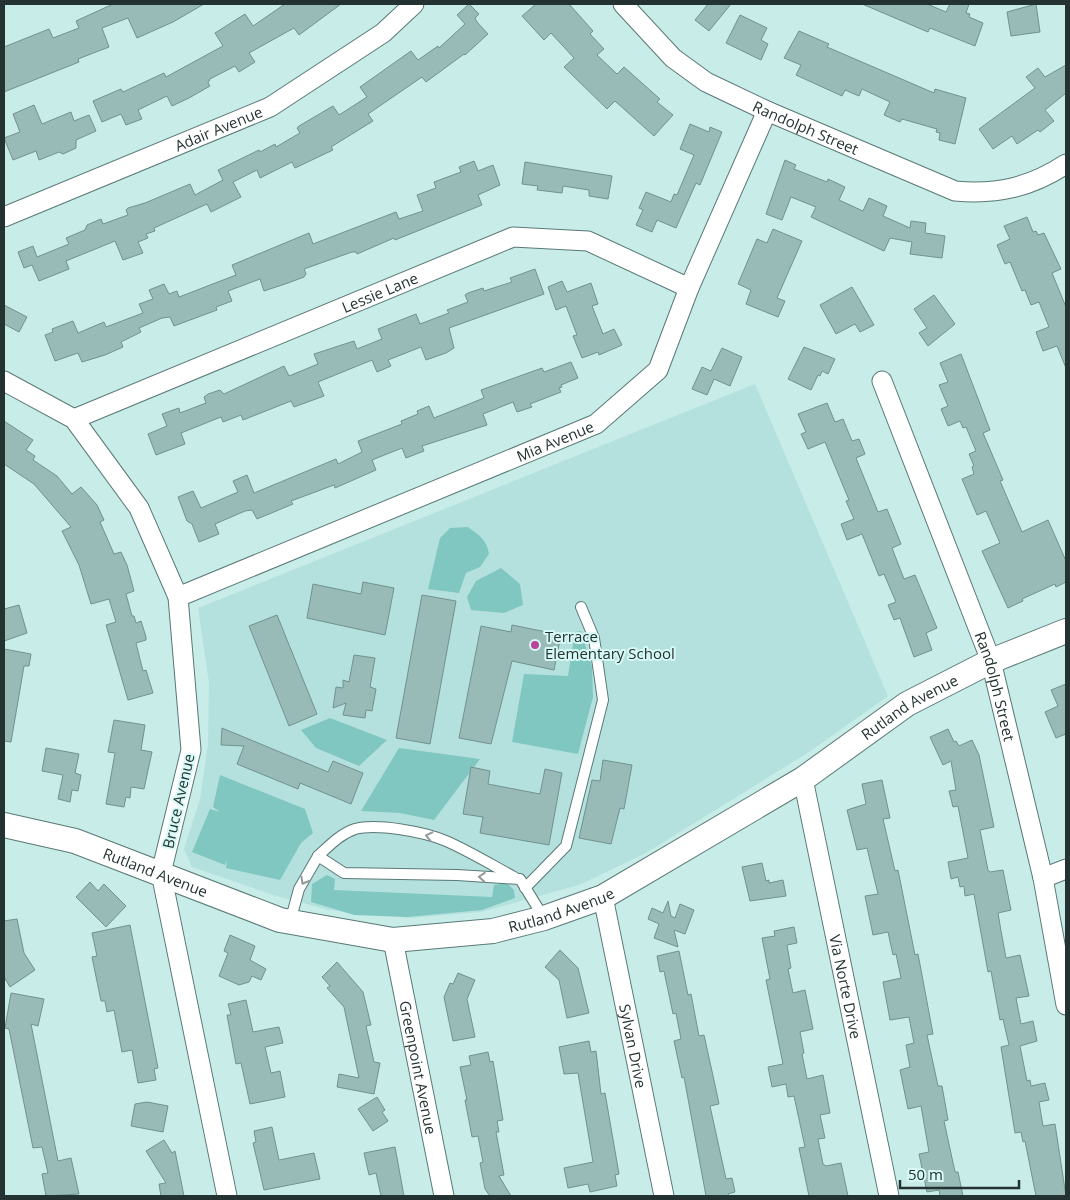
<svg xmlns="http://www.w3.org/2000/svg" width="1070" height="1200" font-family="'Open Sans',sans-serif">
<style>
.built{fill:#b4e1dd}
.green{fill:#80c7c1}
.building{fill:#99bbb8;stroke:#71928f}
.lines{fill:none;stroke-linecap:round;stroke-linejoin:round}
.service-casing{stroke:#597976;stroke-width:12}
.minor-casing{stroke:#597976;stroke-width:21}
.tertiary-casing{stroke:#597976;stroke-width:26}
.service{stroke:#fff;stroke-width:10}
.minor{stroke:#fff;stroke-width:19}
.tertiary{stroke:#fff;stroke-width:24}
.oneway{stroke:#929898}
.poi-dot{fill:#b9439b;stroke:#d6f9f6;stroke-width:2}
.labels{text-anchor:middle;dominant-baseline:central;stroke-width:4;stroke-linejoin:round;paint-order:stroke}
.street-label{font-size:15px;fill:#243231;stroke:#d6f9f6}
.poi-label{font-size:15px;fill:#243231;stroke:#d6f9f6;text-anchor:start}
</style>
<rect width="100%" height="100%" fill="#c8ece8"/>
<!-- built -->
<path class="built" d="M755,384L888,696L809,752L646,853L579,885L481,912L411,918L329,910L273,895L192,867L184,849L200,799L208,744L209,683L198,608Z"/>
<!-- green -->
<g class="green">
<path d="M468,527C479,535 487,540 489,554L480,567L466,573L459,593L428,589L440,538L450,528Z"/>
<path d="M501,568L520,584L523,605L504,613L471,610L467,597L476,581Z"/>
<path d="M581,631L592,667L593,697L578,754L512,742L524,674L568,676L575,632Z"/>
<path d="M330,718L387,740L359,766L316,748L301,730Z"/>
<path d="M399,748L480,759L434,820L400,813L361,811Z"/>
<path d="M220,775L305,809L313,833L301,843L280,880L226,868L227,860L225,865L192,852L210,809L220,812L213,807Z"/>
<path d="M327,875L335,879L334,890L492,897L494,885L507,883L514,890L515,898L482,910L407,917L354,915L311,902L312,884Z"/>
</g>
<!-- building -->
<g class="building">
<path d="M113,4H204L173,22L137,38L128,18L102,28L109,47L78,59L79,62L4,92V47L49,29L53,38L79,28L76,21Z"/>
<path d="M285,4H341L299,35L294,28L249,53L255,62L239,72L235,66L210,79L208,83L210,86L189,98L172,106L167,96L138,110L142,119L126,125L121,114L102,122L93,101L121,89L123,92L164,73L166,77L223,46L215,33L245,14L253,26Z"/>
<path d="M469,4L479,14L475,18L477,22L488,34L465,55L464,54L426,82L422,77L368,114L373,121L331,147L333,150L295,168L292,162L260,178L257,170L233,182L241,197L211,212L207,204L154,228L155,231L146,234L148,238L138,242L143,253L123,260L115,241L66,261L69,269L39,281L32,265L24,268L18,252L33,246L37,257L69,244L66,238L85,230L87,225L101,219L103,224L128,215L126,210L128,208L145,203L190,184L195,195L223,180L218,170L259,150L260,152L275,144L276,147L300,133L297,128L299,126L333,106L339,115L367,97L360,87L411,51L418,60L438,46L439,48L465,24L457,15Z"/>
<path d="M536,4H569L593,31L590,34L604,49L597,55L617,74L624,67L660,99L657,102L673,115L654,136L615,101L607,109L564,67L574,58L551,33L544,40L522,16Z"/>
<path d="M708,4H731L709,31L695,20Z"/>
<path d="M862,4H927L946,12L950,4H969L966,13L970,14L969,17L983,23L975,46L930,28L928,32Z"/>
<path d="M1036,4L1040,32L1011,36L1007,12Z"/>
<path d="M740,15L767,28L761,40L768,44L761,60L726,43Z"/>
<path d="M799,31L829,44L827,47L934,93L935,89L966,98L955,144L939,140L940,133L936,132L937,129L902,119L900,122L884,115L890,102L862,89L859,96L845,90L842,96L796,75L801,65L784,58Z"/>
<path d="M1066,65V93L1045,110L1054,121L1040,132L1038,130L1017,144L1012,136L993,149L979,129L1035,88L1026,77L1038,68L1045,77Z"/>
<path d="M34,105L42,124L71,112L74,121L89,115L96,131L76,140V148L63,154L59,152L39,160L36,151L13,160L4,138L20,132L13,114Z"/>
<path d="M690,124L709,132L710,127L722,132L700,185L696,183L676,228L657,220L652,232L636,225L643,210L639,208L646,192L671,202L674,194L677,195L694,155L680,149Z"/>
<path d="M785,160L796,165L794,169L827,182L828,179L845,187L839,200L863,211L869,198L887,206L883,216L910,228L911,221L926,223L925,233L945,236L942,258L910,254L912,242L890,238L884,251L811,217L816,207L791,197L782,220L766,214Z"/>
<path d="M474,161L478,171L493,165L500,185L478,195L482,205L395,240L394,238L357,254L356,252H352L304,269L306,274L304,277L288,283L264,291L260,279L228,291L232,301L216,307L217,310L174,326L170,317L162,318L139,328L141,332L121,342L123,347L105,355L82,362L78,353L55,361L45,335L53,332L52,329L73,321L78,333L104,322L106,327L143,313L139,304L153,299L149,290L164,284L169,294L177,291L179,297L236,275L232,265L309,233L313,244L396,212L399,219L423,211L417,195L436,188L434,182L461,172L459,167Z"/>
<path d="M525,162L612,176L608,199L589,196V190L563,186L562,193L537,190L538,186L522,184Z"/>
<path d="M1027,217L1033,232L1036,231L1038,235L1044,233L1061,269L1052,273L1066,307V368L1057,346L1043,351L1036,332L1049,327L1039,302L1031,305L1025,290L1022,291L1010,262L1005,264L997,245L1010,239L1004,226Z"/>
<path d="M773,229L802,241L777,298L785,301L778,317L746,304L751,290L738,284L757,239L767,243Z"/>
<path d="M535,269L544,294L449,328L454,348L446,353L426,360L421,347L388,360L391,366L377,372L372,360L318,382L324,396L294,407L291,401L243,420L241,415L223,422L221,417L181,433L185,444L156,455L148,434L167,426L162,414L179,408L180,413L206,403L204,397L208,394L220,390L224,394L284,366L289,376L318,364L314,354L354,341L357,349L382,339L378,329L416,314L420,324L449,313L447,310L468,302L465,295L468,293L483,288L484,291L512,282L510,278Z"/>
<path d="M562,281L567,292L591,283L598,304L592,306L603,334L614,329L622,345L599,355L598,352L582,358L573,336L577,335L566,306L556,310L548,287Z"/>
<path d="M852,287L874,325L860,332L855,324L836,334L820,305Z"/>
<path d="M934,295L955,324L928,346L919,333L927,328L914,309Z"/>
<path d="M4,305L27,317L19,332L4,324Z"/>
<path d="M804,347L835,359L828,374L822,371L820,376L818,375L811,390L788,379Z"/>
<path d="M722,348L742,357L730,386L714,379L707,395L692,389L702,367L711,371Z"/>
<path d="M961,354L990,430L983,433L1003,480L1000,481L1022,532L1048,520L1066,561V582L1056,587L1055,584L1022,599L1023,601L1008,608L982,551L1000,543L986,511L977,515L962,479L974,474L972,467L974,466L969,454L976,451L966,427L963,428L960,421L948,426L941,409L948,406L939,385L948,382L940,363Z"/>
<path d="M571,362L578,378L561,385L562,387L559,388L561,392L530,404L532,407L517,412L513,402L483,414L487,425L422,446L424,451L406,458L402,448L372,460L376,470L335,488L334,485L291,501L293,504L257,519L252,510L245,511L215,524L219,534L199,542L192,524L187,521L178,497L193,491L201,508L238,492L233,481L247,475L254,493L336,459L338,464L362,452L358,441L402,424L401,421L418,414L417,411L429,406L434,418L484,398L481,390L542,368L544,372Z"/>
<path d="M827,403L835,422L843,419L852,441L859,439L865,454L856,458L878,512L887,509L901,544L892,548L904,579L915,575L937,628L926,633L932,650L914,657L900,618L894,620L888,605L896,602L884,574L879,576L862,534L847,540L841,524L854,519L846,501L849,500L825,442L808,449L801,434L806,432L798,414Z"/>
<path d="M4,421L33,440L26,450L35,456L33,460L57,476L72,494L81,487L97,505L104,520L100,522L114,554L121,552L127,565L134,591L126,594L132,616H134L136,623L141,621L146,637V640L136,643L143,671L146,670L153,693L128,700L106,625L116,622L109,599L91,604L79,565L62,531L71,527L34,484L4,464Z"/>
<path d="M363,582L394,588L385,635L307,618L313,584L361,594Z"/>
<path d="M422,595L456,601L430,744L396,738Z"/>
<path d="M19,605L27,633L4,641V609Z"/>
<path d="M277,615L317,714L289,726L249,626Z"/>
<path d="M512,625L561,635L554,670L512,661L491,744L459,738L481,626L511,632Z"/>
<path d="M4,649L31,654L29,666H24L11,742L4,741Z"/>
<path d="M354,655L375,658L370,687L376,689L372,711L366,710L365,718L343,715L346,703L333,708L336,687L343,688V680L349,682Z"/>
<path d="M1066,684V734L1056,738L1045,712L1058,706L1051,690Z"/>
<path d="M114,720L145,725L141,750L152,752L144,789L131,787L130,798L126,797L124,807L106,804L115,753L108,752Z"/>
<path d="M222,728L328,772L333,761L363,773L351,804L300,783L298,789L237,764L244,746L221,745Z"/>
<path d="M948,729L954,742L956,741L959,746L972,740L979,755L994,827L980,830L988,870L990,872L1003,870L1011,910L998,913L1001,931L1006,958L1020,955L1029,996L1016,998L1021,1024L1033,1021L1037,1041L1020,1046L1027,1081L1030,1080L1031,1086L1045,1083L1049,1100L1039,1102L1043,1126L1055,1124L1066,1196H1036L1025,1141L1023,1142L1021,1132L1015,1133L1001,1047L1009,1045L1003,1019L1000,1020L991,971L988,972L974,894L965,896L964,886L960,887L958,877L951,879L948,862L968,858L958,806L953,807L949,791L956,790L951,761L943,765L930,737Z"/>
<path d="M46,748L79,754L75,773L81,775L78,791L72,790L70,802L58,799L63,775L42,771Z"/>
<path d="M603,760L632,765L624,809L620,808L611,844L579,838L592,780L600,781Z"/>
<path d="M471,767L490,771L488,784L540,794L545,769L562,773L549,845L480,833L483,817L463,814Z"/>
<path d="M882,780L890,818L883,819L895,871L898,870L915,955L918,954L933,1034L927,1035L938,1086H942L948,1120L944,1121L955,1172H958L963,1196H940L939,1190L927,1192L919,1154L929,1152L921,1106L908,1109L900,1070L910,1067L906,1045L914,1043L909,1017L890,1020L883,982L901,978L896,954L893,955L888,932L873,935L865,896L878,894L867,848L857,850L847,810L866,804L862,784Z"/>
<path d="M762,863L766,881L769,880V883L783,880L786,896L750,901L742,867Z"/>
<path d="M90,882L98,891L104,884L126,906L106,927L76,897Z"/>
<path d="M668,901L671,916L675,918L680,904L694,910L685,934L674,930L678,947L654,938L659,924L648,919L652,908L663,913Z"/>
<path d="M17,919L24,953L35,970L10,987L4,977V921Z"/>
<path d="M130,925L158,1068L154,1069L156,1080L138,1083L132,1050L122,1052L114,1010L107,1012L105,1001H101L92,957L97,956L92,933Z"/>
<path d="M794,927L797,943L787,945L791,968L788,969L793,993L805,990L813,1029L800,1032L804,1053L802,1054L807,1079L823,1075L830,1113L820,1115L825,1138L818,1139L823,1164L826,1166L841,1163L848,1196H809L799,1148L805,1147L794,1096L788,1097L786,1084L772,1087L768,1067L783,1064L766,980L770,979L762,938L775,936L774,931Z"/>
<path d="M230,935L255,946L250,960L266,969L261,980L252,976L249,982L239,985L219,976L228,953L224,951Z"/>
<path d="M560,950L578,968L589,1013L567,1018L559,980L545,967Z"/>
<path d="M679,951L688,995L691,994L699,1036L704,1035L715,1085L719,1104L710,1106L726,1179L732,1178L735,1192L728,1194L729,1196H706L684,1077L682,1078L674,1041L681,1039L676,1013L673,1014L664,971L660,972L657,956Z"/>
<path d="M337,962L363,992L371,1025L366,1026L374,1062L380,1063L374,1094L337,1087L339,1074L359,1078L344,1007L327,988L330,986L322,977Z"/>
<path d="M458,973L475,980L467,999L475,1037L453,1041L444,997L450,983L453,984Z"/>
<path d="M11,993L44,999L38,1026L31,1024L58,1161L71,1158L79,1194L46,1196L42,1174L48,1173L42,1147L33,1148L9,1029L5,1028Z"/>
<path d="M246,1000L253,1032L279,1027L283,1043L265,1047L271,1073L280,1071L285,1097L250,1104L241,1063L236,1064L227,1015H231L228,1004Z"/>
<path d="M589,1041L591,1052L596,1051L601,1094L605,1093L619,1174L615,1175L617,1186L590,1192L588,1184L568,1188L564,1168L593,1162L578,1073L564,1074L559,1047Z"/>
<path d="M488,1052L490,1062L493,1061L503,1120L497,1121L499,1132H496L504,1175L499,1176L511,1196H490L485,1189L480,1163L483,1162L478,1136L472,1137L465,1100H467L460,1067L471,1065L469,1056Z"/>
<path d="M377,1097L385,1110L382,1112L388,1121L373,1131L358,1109Z"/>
<path d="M147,1102L168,1106L163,1132L131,1126L135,1104Z"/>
<path d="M272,1127L279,1160L314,1153L320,1179L264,1190L253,1143L256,1142L254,1131Z"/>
<path d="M164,1140L172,1153L175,1151L184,1196H161L159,1184L166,1183L146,1151Z"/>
<path d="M395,1147L404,1196H381L376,1173L369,1175L364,1153Z"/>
</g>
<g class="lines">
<!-- service casing -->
<g class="service-casing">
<g id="service">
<path d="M318,856C329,846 340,834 355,829C377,823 425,832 446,841C469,851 492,865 514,877"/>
<path d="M525,888L566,846L603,700L594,638L581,607"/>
<path d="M290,922L299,889L318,856L344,873L457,875L520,879L544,918"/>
</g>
</g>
<!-- minor casing -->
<g class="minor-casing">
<g id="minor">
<path id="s1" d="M623,4L673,58L706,82L767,111L955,191C997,195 1031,187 1066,164"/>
<path id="s2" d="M4,217L270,107L383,33L414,4"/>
<path d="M4,381L74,419L139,508L178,597L191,750L161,873L227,1196"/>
<path id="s3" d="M882,381L991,661L1043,878L1066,1005"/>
<path id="s4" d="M74,419L513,237L588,241L689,288"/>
<path id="s5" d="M178,597L596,424L658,370L689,288L767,111"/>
<path id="s6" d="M803,779L889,1196"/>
<path d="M1043,878L1066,869"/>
<path id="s7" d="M603,897L664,1196"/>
<path id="s8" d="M393,940L444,1196"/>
</g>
</g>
<!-- tertiary casing -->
<g class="tertiary-casing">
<g id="tertiary">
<path id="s9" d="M4,825L75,841L280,920L393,940L493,931L544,918L603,897L803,779L907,704L991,661L1066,631"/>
</g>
</g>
<!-- service -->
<use href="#service" class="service"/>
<!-- minor -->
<use href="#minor" class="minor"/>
<!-- tertiary -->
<use href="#tertiary" class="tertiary"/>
</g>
<!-- one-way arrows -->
<defs><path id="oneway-chevron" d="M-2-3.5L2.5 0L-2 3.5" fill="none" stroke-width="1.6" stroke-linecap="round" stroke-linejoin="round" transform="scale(1.25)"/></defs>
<g class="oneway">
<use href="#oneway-chevron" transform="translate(429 836) rotate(-167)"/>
<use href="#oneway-chevron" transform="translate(482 877) rotate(-176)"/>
<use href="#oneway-chevron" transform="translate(304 881) rotate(120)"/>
</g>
<!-- markers -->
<circle class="poi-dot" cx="535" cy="645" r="5"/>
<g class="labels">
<!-- street labels -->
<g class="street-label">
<text stroke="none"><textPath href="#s1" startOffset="224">Randolph Street</textPath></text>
<text stroke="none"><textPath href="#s2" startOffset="232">Adair Avenue</textPath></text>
<text stroke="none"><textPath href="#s4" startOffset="331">Lessie Lane</textPath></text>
<text stroke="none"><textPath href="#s5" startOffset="408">Mia Avenue</textPath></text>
<text stroke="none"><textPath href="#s3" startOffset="326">Randolph Street</textPath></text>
<text stroke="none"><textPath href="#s9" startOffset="984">Rutland Avenue</textPath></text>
<text transform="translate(178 801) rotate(-77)">Bruce Avenue</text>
<text stroke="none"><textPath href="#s9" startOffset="159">Rutland Avenue</textPath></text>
<text stroke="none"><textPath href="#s9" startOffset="579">Rutland Avenue</textPath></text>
<text stroke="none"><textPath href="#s6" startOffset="212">Via Norte Drive</textPath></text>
<text stroke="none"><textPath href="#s7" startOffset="152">Sylvan Drive</textPath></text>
<text stroke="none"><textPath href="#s8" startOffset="130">Greenpoint Avenue</textPath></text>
</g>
<!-- poi labels -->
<g class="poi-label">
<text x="545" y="636">Terrace<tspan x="545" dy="17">Elementary School</tspan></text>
</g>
</g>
<!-- border -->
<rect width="1070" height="1200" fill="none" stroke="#243231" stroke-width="10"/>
<!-- scale -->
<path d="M900 1180v8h119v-8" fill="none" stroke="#243231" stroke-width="2.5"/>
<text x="908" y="1180" font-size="15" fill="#243231" stroke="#d6f9f6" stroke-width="4" paint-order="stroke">50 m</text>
</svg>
